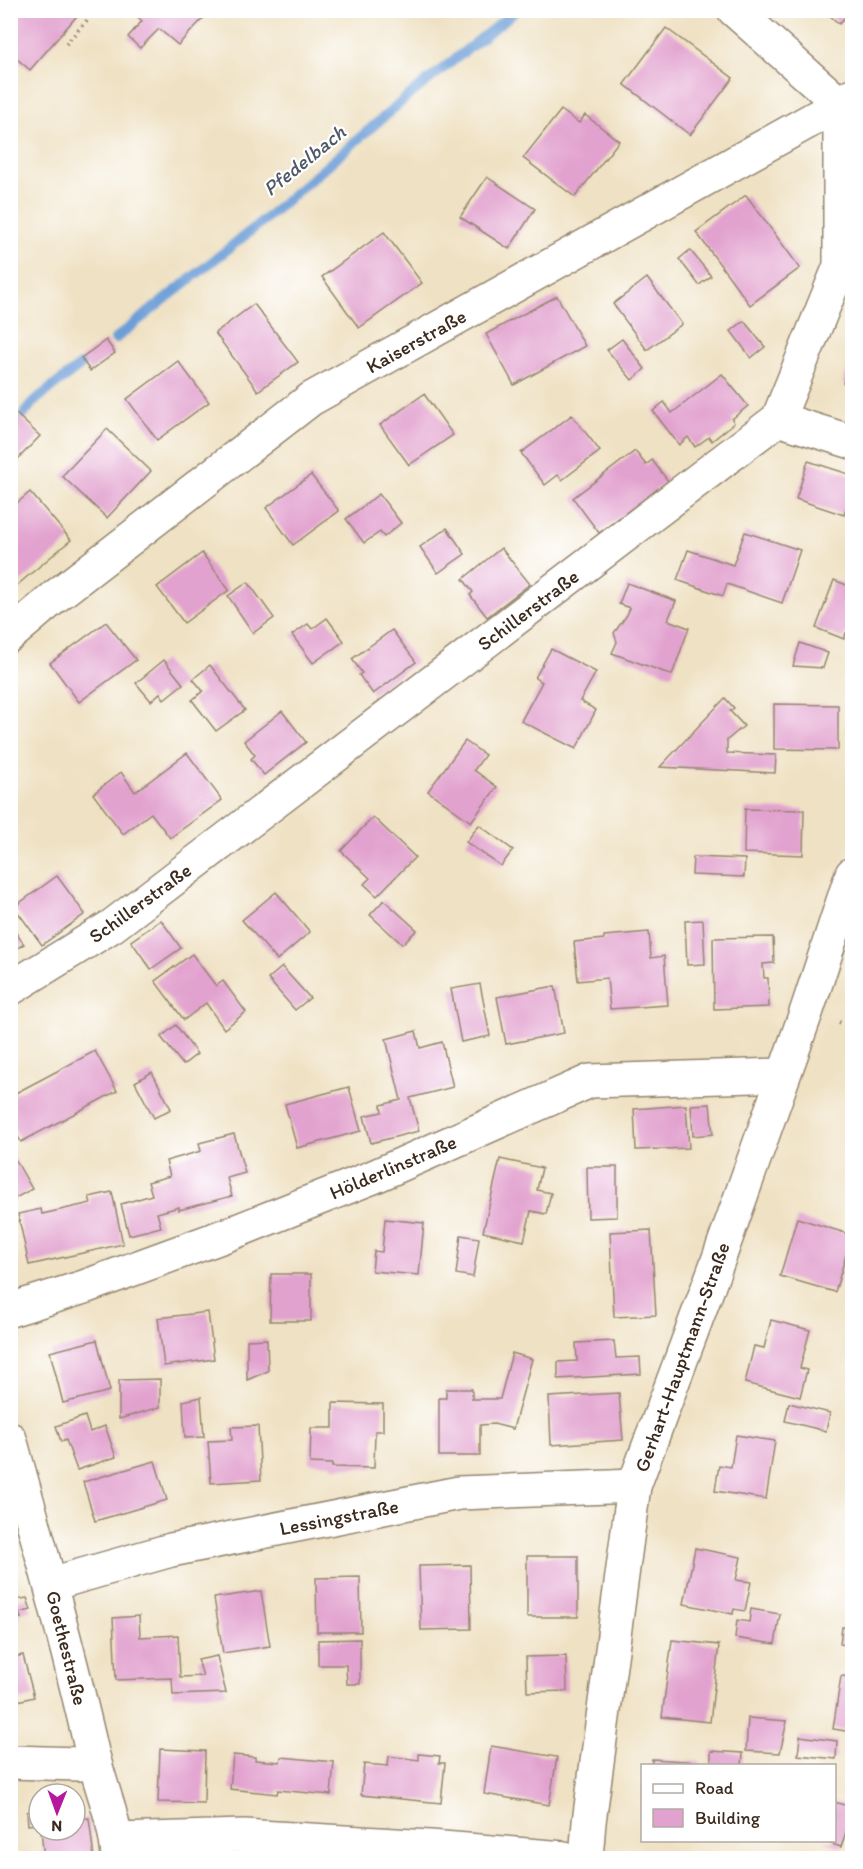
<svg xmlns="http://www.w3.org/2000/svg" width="863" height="1869" font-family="Itim,sans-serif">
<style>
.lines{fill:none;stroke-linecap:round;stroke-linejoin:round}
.stream{stroke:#6d9fd7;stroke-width:10}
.building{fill:#e2a2cf}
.minor-casing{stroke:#958670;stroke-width:36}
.path{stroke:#958670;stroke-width:4;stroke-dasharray:1.5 4.5;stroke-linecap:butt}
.minor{stroke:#fff;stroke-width:33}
.labels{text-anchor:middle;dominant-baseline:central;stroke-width:4.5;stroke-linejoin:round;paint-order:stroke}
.street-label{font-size:20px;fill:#3b2a1e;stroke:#fff}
.water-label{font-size:21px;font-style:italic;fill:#4f5968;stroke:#fff}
</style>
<rect width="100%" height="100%" fill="#fff"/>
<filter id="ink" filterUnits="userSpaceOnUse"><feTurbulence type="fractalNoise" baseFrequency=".0167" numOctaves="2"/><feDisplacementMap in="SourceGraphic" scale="12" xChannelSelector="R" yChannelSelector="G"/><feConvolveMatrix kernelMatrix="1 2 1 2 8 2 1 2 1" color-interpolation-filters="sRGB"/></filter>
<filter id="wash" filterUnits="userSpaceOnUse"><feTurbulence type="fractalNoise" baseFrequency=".008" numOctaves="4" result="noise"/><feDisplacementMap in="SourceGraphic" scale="24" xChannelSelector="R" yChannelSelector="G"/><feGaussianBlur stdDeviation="1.35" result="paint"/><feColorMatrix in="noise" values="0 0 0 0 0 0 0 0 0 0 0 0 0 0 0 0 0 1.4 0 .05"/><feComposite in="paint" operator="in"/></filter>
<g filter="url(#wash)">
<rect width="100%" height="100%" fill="#efe1c3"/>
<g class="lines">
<!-- stream -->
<g class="stream">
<path d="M115,339L258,225L407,97L517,10"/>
<path d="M24,414L33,402L81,365"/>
</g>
</g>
<g id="blocks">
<!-- building -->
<g class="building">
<path d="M10,10H82L30,70L10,53Z"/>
<path d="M134,10H211L178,45L159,29L140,48L128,37L142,21L133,12Z"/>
<path d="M824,10H851L839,24Z"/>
<path d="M666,28L733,78L690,135L624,84Z"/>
<path d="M561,110L579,123L585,115L619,141L575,197L523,158Z"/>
<path d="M487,177L535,209L509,249L460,217Z"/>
<path d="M746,195L800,268L750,305L696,232Z"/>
<path d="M384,232L422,283L359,328L322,277Z"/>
<path d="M690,250L711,276L699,285L679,259Z"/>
<path d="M647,278L682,324L647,350L613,304Z"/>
<path d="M557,296L585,346L514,385L486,334Z"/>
<path d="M254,304L298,362L258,391L215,333Z"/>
<path d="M744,321L765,347L751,358L731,331Z"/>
<path d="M622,339L645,369L632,380L607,350Z"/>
<path d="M106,340L115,353L90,371L81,358Z"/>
<path d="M852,356V386L843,383Z"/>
<path d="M178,361L209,402L157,440L127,399Z"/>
<path d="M722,374L748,406L732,419L734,423L712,441L709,437L695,447L688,437L679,445L653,411L664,402L672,413Z"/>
<path d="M424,394L453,435L409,465L380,425Z"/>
<path d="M13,411L40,436L18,459L10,451V414Z"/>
<path d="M572,415L600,451L562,480L558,475L545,485L521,453Z"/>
<path d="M107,429L151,471L107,518L62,476Z"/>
<path d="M635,451L646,465L652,460L668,481L599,533L573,498Z"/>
<path d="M808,461L852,475V489L844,515L796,499Z"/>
<path d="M311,475L339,511L293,545L266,508Z"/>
<path d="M30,492L71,540L10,591V509Z"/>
<path d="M379,494L401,523L384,537L380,532L364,543L346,519Z"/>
<path d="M447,528L465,554L438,573L420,547Z"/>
<path d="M745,532L800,550L782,603L727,584L723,596L677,580L688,550L733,565Z"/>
<path d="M501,548L530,584L487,617L470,595L473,592L463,579Z"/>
<path d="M202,553L229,590L184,623L157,587Z"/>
<path d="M834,580L852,587V635L846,633L844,639L816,628Z"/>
<path d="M248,582L274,618L253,633L228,596Z"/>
<path d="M627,583L676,601L668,620L689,628L672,675L612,653L617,642L614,633L627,615L630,608L619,604Z"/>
<path d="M327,618L344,641L313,663L292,635L308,624L312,629Z"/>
<path d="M106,622L136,660L79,702L50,663Z"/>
<path d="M392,630L416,662L373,694L359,675L362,673L352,659Z"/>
<path d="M800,643L828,653L823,668L793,666Z"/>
<path d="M551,649L596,672L580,701L596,710L576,749L521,721L542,682L535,678Z"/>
<path d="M164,660L183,684L164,699L160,693L151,701L136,683Z"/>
<path d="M210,665L245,710L216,731L192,700L203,691L193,679Z"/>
<path d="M725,698L734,708L730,711L744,726L727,740V753L776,755L775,773L660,767Z"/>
<path d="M774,704L838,705V750L774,749Z"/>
<path d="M282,711L306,742L264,775L251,759L255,755L244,741Z"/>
<path d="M465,741L485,755L474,770L497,787L471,822L428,791Z"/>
<path d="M187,753L222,800L170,838L151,813L123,834L93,794L121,772L135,792Z"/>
<path d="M745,809L804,810L803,855L744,853Z"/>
<path d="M373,817L415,857L377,896L364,884L370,878L341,851Z"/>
<path d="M479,825L513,850L501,866L466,842Z"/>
<path d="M693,857L745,859L744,877L692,875Z"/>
<path d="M57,876L85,914L42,945L14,907Z"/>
<path d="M276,892L310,932L277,960L242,920Z"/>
<path d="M384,900L417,930L402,944L370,915Z"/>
<path d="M161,920L181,948L151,969L131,941Z"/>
<path d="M703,920L705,964L687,965L685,921Z"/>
<path d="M10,925L24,944L10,953Z"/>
<path d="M649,932L651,958L664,956L668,1005L610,1009L607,978L578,981L574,942L604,939V936Z"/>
<path d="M773,937L774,963L763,964L764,978H768L769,1007L714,1009L713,938Z"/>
<path d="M192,954L216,986L223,981L246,1012L224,1029L206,1003L184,1020L155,981Z"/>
<path d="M282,967L310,998L295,1010L268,979Z"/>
<path d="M480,984L490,1036L461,1042L451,989Z"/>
<path d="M555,986L564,1033L506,1044L497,997Z"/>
<path d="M176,1025L197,1054L183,1065L161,1037Z"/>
<path d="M416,1031L420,1048L442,1042L453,1087L410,1098L419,1131L371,1143L364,1116L382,1112L381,1105L401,1100L386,1039Z"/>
<path d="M95,1051L117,1091L21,1142L10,1122V1096Z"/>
<path d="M152,1072L171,1109L154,1118L135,1082Z"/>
<path d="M349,1087L361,1131L297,1148L285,1104Z"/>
<path d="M710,1104L713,1134L693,1136L691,1105Z"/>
<path d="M686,1105L689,1148L636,1150L634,1109Z"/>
<path d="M234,1134L245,1173L227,1178L232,1196L179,1210V1207L157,1213L161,1227L129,1235L121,1204L152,1195L148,1182L170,1176L166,1161L201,1151L199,1143Z"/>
<path d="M10,1150L32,1189L10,1201Z"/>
<path d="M500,1159L542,1168L537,1190L551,1193L546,1214L531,1211L524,1241L483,1232Z"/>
<path d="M587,1167H617V1217L588,1218Z"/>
<path d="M112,1192L123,1244L29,1265L18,1214L41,1209L42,1214L91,1203L89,1197Z"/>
<path d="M797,1218L852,1235L835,1292L780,1276Z"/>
<path d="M385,1219L424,1223L419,1275L372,1271L374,1251L382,1252Z"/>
<path d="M651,1230L656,1315L614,1317L610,1232Z"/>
<path d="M461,1235L479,1238L473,1277L456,1274Z"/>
<path d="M271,1274H311V1321H270Z"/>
<path d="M208,1312L214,1359L164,1366L158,1318Z"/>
<path d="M771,1320L810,1330L800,1368L807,1370L800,1397L745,1383L754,1346L764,1348Z"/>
<path d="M267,1339L268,1371L247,1380V1340Z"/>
<path d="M97,1340L110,1391L63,1403L50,1352Z"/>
<path d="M614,1341L616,1358L640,1357L641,1374L558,1379V1362L577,1361L576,1343Z"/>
<path d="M512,1353L532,1359L513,1429L494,1424L480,1425V1456H439V1398H446V1389H472V1399H500Z"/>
<path d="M160,1379V1407L119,1419V1380Z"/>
<path d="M619,1393L623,1440L551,1445L549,1397Z"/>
<path d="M201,1397L204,1437L185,1438L183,1401Z"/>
<path d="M333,1403L383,1404V1431H375L374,1468L332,1467V1464L310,1463L311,1428H333Z"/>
<path d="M789,1403L830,1413L826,1431L785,1421Z"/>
<path d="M85,1416L90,1432L105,1426L116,1457L77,1470L66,1440L61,1442L56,1426Z"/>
<path d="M258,1426L261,1480L211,1483L208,1441L232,1440L231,1427Z"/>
<path d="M736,1435L775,1441L766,1499L715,1491L719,1465L731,1467Z"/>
<path d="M155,1461L167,1500L95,1521L83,1482Z"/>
<path d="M695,1548L741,1557L736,1580L751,1582L745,1611L734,1609L733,1614L684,1604Z"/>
<rect x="527" y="1556" width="51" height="61"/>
<path d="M470,1565L471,1629L421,1630L419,1566Z"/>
<path d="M360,1577L361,1632H317L316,1578Z"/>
<path d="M10,1582L16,1600L27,1598L31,1610L19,1613L21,1618L10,1621Z"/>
<path d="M261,1591L270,1646L223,1653L214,1598Z"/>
<path d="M751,1609L780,1614L775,1644L735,1638L737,1620L749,1622Z"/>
<path d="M139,1616L140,1637L178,1635L180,1677L203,1676L198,1660L217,1656L226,1693L173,1695L172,1678L116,1680L113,1618Z"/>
<path d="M842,1627L852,1628V1646L840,1644Z"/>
<path d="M360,1639V1684H347L346,1665H318V1640Z"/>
<path d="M672,1640L719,1645L710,1722L662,1717Z"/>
<path d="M23,1655L34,1697L10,1703V1658Z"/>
<path d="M566,1656L567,1691L527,1692L526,1657Z"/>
<path d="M841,1676L852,1677V1732L833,1729Z"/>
<path d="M748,1718L787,1721L780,1753L746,1751Z"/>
<path d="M800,1736L837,1741L836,1759L798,1755Z"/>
<path d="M491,1746L557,1757L549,1805L484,1794Z"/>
<path d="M160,1749L205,1751L204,1803L158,1802Z"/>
<path d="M711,1751L743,1753L742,1766H711Z"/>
<path d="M419,1754L440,1756L439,1763H445L441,1803L361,1795L364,1764L388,1766L389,1756L419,1760Z"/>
<path d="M233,1755L255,1757V1760L280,1762L281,1757L334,1762L331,1795L278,1790L277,1794L230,1789Z"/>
<path d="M652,1759L699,1762L698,1766H652Z"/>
<path d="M75,1800H77L79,1819L89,1818L94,1858H44L41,1830H75Z"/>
<path d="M834,1802L852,1807V1827L848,1826L841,1847L823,1841L834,1840Z"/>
<path d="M39,1808V1824L28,1825L27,1812Z"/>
</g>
</g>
</g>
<g filter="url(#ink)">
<use href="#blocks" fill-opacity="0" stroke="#958670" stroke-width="1.5"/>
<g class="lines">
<!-- minor casing -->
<g class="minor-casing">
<g id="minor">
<path d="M734,10L840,104L852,109"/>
<path d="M778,419L852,442"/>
<path d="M10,635L56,596L311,399L840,104L852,95"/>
<path d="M10,989L112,926L778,419L840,266V104"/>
<path d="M10,1310L84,1287L229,1234L373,1177L590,1081L783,1075"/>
<path d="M10,1439C39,1543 68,1647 92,1752C101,1788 116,1822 118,1858"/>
<path d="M51,1584L171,1550L459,1493L634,1486"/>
<path d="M10,1762L79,1764L94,1760"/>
<path d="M117,1840L244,1836L430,1847L564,1858"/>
<path d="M586,1858L589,1822L634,1486L719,1258L807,1010L852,874"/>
</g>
</g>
<!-- path -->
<g class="path">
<path d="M66,44L96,10"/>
<path d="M839,1022L852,1028"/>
</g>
<!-- minor -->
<use href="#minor" class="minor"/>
</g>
</g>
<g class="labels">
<!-- street labels -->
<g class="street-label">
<text transform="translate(416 341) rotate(-29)">Kaiserstraße</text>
<text transform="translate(528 610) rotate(-37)">Schillerstraße</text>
<text transform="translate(140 903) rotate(-36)">Schillerstraße</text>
<text transform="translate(393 1167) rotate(-23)">Hölderlinstraße</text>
<text transform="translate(682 1357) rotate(-70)">Gerhart-Hauptmann-Straße</text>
<text transform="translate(339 1517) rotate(-11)">Lessingstraße</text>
<text transform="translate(67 1648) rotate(76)">Goethestraße</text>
</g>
<!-- water labels -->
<g class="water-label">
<text transform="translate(304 160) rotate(-39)">Pfedelbach</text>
</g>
</g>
<!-- margin -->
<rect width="863" height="1869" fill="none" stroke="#fff" stroke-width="36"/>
<!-- legend -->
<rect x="641" y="1764" width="195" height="78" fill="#ffffff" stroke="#b1aaa5" stroke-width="1.5"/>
<rect x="653" y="1784" width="30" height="9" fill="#ffffff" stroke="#b1aaa5" stroke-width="1.5"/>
<text x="695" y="1794" font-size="18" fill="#3b2a1e">Road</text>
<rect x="653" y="1809" width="30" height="18" fill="#e2a2cf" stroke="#b1aaa5" stroke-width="1.5"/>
<text x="695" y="1824" font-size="18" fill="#3b2a1e">Building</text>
<!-- north arrow -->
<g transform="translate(57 1812) rotate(181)"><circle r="28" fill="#ffffff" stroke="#b1aaa5" stroke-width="1.5"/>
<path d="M0-4.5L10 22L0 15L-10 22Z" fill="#b5179e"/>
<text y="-9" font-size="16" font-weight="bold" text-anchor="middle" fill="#3b2a1e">N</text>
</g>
</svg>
